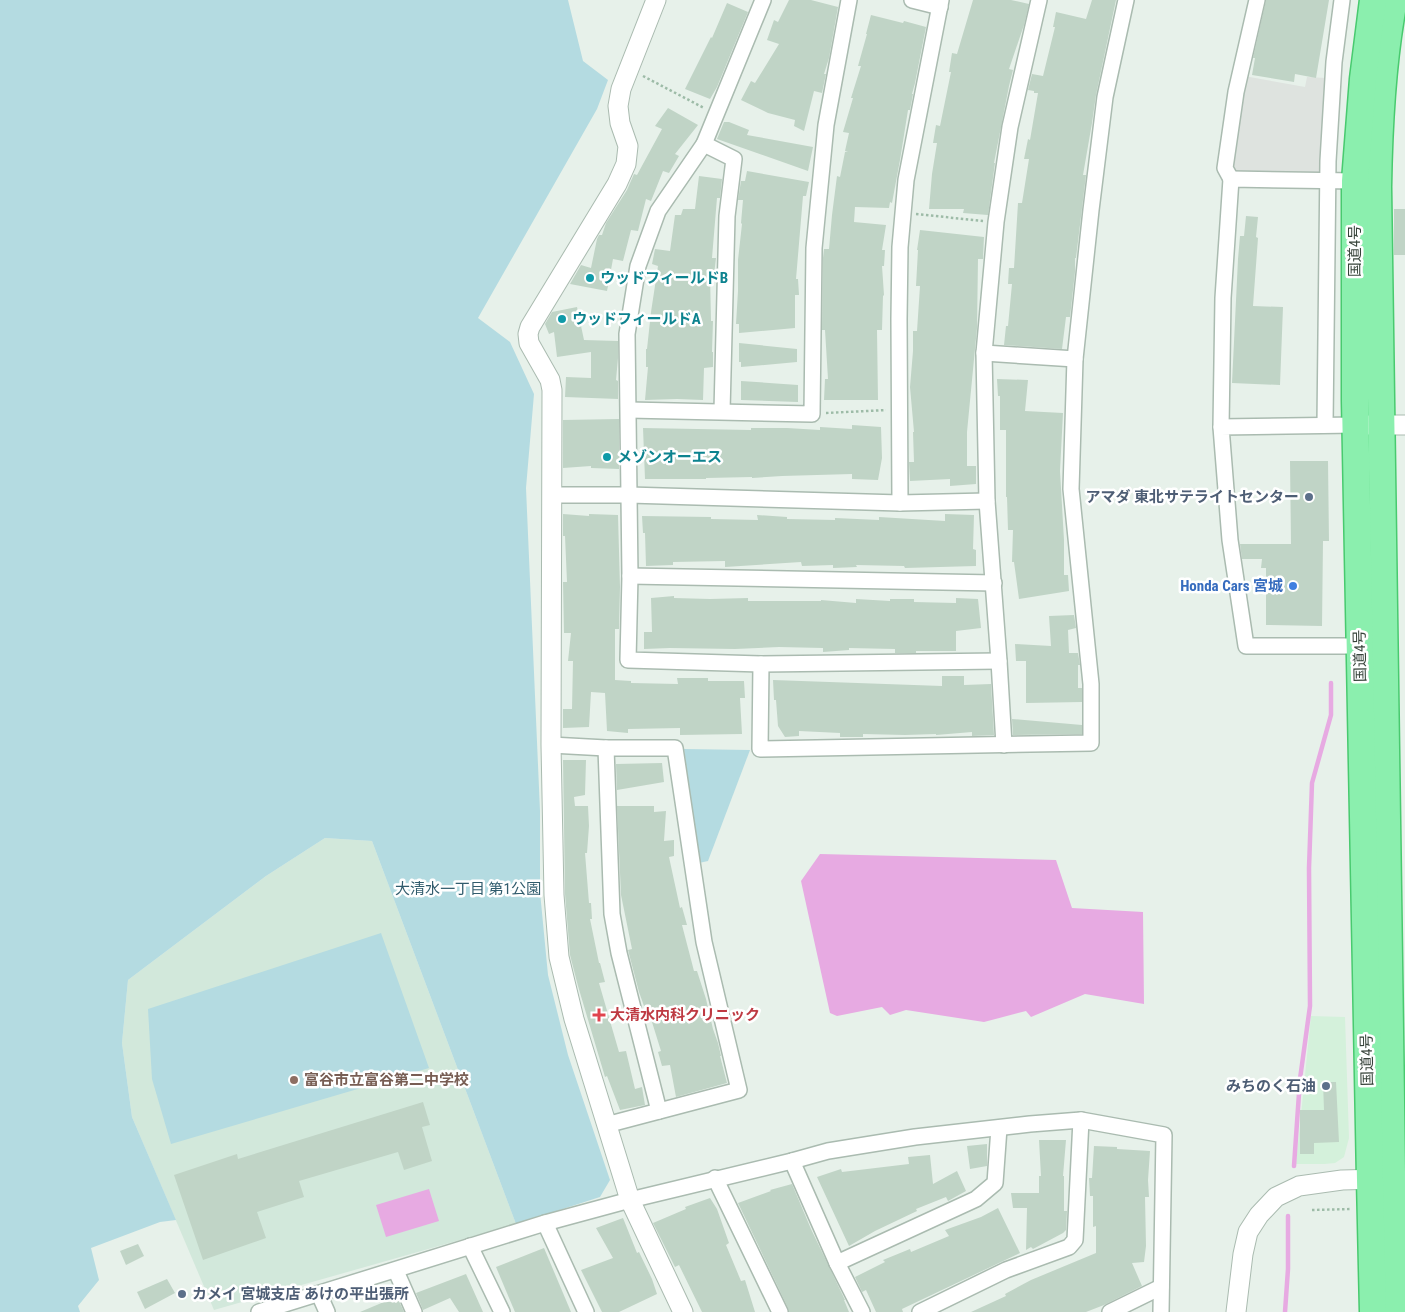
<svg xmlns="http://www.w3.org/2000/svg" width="1405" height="1312" font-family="'Roboto Condensed','Noto Sans JP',sans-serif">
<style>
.commercial{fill:#d4f1db}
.education{fill:#d2e8db}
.green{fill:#b4dbe1}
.parking{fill:#dee3df}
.water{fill:#e7aae2}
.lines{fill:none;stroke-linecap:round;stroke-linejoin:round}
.stream{stroke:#e7aae2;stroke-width:4.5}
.building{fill:#c0d4c6}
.minor-casing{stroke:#aabbb0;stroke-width:18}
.tertiary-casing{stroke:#aabbb0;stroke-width:21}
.trunk-casing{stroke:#48ca6f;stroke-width:29}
.path{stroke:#9dbba7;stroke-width:2.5;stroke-dasharray:2.5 2.5;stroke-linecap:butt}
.minor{stroke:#fff;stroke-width:15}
.tertiary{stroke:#fff;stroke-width:19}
.trunk{stroke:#8befae;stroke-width:26}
.culture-dot{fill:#0f9aa8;stroke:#fff;stroke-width:2}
.service-dot{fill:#5c6f8a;stroke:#fff;stroke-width:2}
.shop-dot{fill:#3f7fe0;stroke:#fff;stroke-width:2}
.health-dot{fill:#e0444e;stroke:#fff;stroke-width:2}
.education-dot{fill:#8d6e63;stroke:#fff;stroke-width:2}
.labels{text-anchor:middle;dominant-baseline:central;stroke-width:5;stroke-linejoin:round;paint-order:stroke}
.street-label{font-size:15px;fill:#37433a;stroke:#fff}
.culture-label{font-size:15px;font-weight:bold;fill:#0d838f;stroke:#fff;text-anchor:start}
.service-label{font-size:15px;font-weight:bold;fill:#4e5e75;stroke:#fff;text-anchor:end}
.shop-label{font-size:15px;font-weight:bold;fill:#366cbe;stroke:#fff;text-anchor:end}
.park-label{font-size:15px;fill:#315c6d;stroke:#fff}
.health-label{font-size:15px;font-weight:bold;fill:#be3a42;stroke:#fff;text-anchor:start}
.education-label{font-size:15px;font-weight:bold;fill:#785e54;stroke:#fff;text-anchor:start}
</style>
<rect width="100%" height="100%" fill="#e7f1ea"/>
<!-- commercial -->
<path class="commercial" d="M1311,1016L1345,1017L1349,1138L1344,1157L1335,1163L1324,1164H1296Z"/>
<!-- education -->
<path class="education" d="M325,838L372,841L516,1224L214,1310L132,1117L122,1043L128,980L266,876Z"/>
<!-- green -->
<g class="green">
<path d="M0,0H568L583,61L608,80L597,109L478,318L510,342L534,394L526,488L540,811V892L548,975L568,1055L610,1180L600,1197L516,1224L372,841L325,838L266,876L128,980L122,1043L132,1117L176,1220L160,1222L91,1248L99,1280L78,1306L80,1312H0Z"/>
<path d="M684,749L750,750L708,861L699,863Z"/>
<path d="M381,933L429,1068L171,1144L152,1079L148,1009Z"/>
</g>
<!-- parking -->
<path class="parking" d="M1244,76L1305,87L1307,77L1326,78L1320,172L1237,175L1230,164Z"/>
<!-- water -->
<g class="water">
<path d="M820,854L1056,860L1072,908L1143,912L1144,1004L1085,994L1031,1017L1026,1011L984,1022L906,1010L890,1015L882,1007L837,1016L830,1013L801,881Z"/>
<path d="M429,1189L439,1221L386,1237L376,1205Z"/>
</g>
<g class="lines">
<!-- stream -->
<g class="stream">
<path d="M1294,1166L1300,1079L1310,1006L1309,868L1312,783L1331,715V683"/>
<path d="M1285,1312L1288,1269V1216"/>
</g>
</g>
<!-- building -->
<g class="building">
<path d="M789,0H811L838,7L829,58L824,74H826L822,93L814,91L804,131L794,126L795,120L768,113L741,100L751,81L755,83L779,44L767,40L774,20L778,22Z"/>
<path d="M973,0H1011L1029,4L1024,25L1009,69L1013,70L1009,86L994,163H995L988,215L963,213L964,209H929L932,174L937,143H933L936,125L940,126L951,72H949L952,53L957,54Z"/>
<path d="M1092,0H1116L1096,95L1092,123L1083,175H1086L1076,258H1075V272L1070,317H1066L1062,349L1004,345L1006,326H1008L1012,284H1008L1009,268H1014L1018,203H1022L1029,159H1024L1028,139L1030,140L1038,93H1034V91L1028,90L1032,74L1043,76L1055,27H1053L1056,12L1086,19Z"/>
<path d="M1266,0H1329L1316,78L1295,74L1294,82L1252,75L1255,58H1253Z"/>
<path d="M727,3L748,12L717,87L710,99L685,89L711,37L712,38Z"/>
<path d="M871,15L903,23L904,21L926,27L915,83L912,94H913L910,110H908L900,160L892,203L890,202L889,208L855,207L854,222L886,225L882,250H885L884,266H882L884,295L883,296L882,330H877L878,400H824L825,379H828L825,330H822L823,258L824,249H829L832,215L837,176L840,177L845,152H848L845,151L849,133L843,132L853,98H851L861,66H858L867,34H866Z"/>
<path d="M668,108L698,125L675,154L679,156L669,173L663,171L651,201L646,199L638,231L631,230L623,261L613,259L607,291L570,284L581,265L591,268L597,239L599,235H602L606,223L627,190L634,174L637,175L662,129L655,126Z"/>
<path d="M724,122H729L749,130L747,135L813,147L808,171L717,139Z"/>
<path d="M747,171L809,182L806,196H803L796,279H798L799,295H795V328L739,333V324H736L738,291V260L742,224L741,223L743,200H738L741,181H745Z"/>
<path d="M699,176L722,179L720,198H717L712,258H716L714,275L710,274L711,321H713L712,352H713V367L704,368L703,400L677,399L645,400L648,367H646V349H647L651,312L658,266L652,264L655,249L670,251L675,215H681L683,209H695Z"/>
<rect x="1394" y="209" width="11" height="46"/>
<path d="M1246,216L1258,217L1256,237L1258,238L1253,306L1283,307L1280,385L1232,383L1238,259L1240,236H1244Z"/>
<path d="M920,230L984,237L983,259H978L977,328L967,432V466H976V484L950,486V479L910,481L909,462H914L913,432H914L910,387L913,351V331H917L920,286H916L918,250H917Z"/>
<path d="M577,307L584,340L618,341V358L616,380L618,381V399L565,397L566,377L591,378V352L557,357L554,332L549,334L545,324L552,312Z"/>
<path d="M739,343L797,349V362L741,367V362H739Z"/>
<path d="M997,379L1028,380L1025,411L1063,413L1060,471L1064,540V575H1068L1069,591L1019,599L1014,562H1012L1013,530H1008L1007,497H1006V430H1000V396H998Z"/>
<path d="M741,381L798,385V402L741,400Z"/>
<path d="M619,419V469L591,468V466L563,468V420Z"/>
<path d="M852,425L881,427L882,458L878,480L852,479V474L782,476L752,478V477L706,478V479H645L643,428L751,430V428H787L820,430V427L852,429Z"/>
<path d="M1290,461H1328L1329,541H1323L1322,626L1266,625V568H1261L1262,559H1242L1240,544H1291Z"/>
<path d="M563,514L589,516V514L618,515L620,587L619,629H615V680L631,681V683L678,684L677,678H708V681H744L745,698H740L742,734L680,735V728L628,729V733L607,731L605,693L591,692L589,727L563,728V709H572L573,661H568L571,633H564L563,582H567L565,536H563Z"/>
<path d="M945,514L974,515L973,549L976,550V566L905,568L904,566L856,565L857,567L833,568V565L802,566L801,562L725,567V561L673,562V565L646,566L645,533H643L642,516L711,517V519L758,520L757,515L787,517V519L835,520V518L879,520V517L945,521Z"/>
<path d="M674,596V598L710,599L748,598V601H821V600L856,603V599L890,601V599H914V602L956,603V598L978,599L981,628L956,631V651H916V653H895V649L849,648V650L823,652V648L779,647L735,649L670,648L644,649V632H652L651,598Z"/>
<path d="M1074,615L1076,628L1068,630L1069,653H1078L1080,665H1078V688H1082V702L1026,703V661H1016L1015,644L1051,646L1049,616Z"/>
<path d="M942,676H964V685L991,684L994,735L972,736V732L936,735V734L905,735L863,734V737H840V733L799,731V736L785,737L778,726L776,700H774L773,680L942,686Z"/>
<path d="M1012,719L1082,725V734L1013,735Z"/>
<path d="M563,760H586L585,795L574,797L575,806H588L589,826L587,853H585L589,903H591L592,919H590L599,963H600L605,982L599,983L619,1052L626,1051L635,1089L642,1087L645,1105L620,1110L607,1076L605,1077L578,986L570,955L565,894Z"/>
<path d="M662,763L664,782L617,790L616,764Z"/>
<path d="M617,806H654V812L666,811L664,841L674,840V856L669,857L680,908L682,907L687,925H682L694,971H697L706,999L713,1029L718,1043L721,1056H720L727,1083L676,1097L670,1065L662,1066L658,1052L661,1051L647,1006H644L639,992L628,950L632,949L621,895Z"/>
<path d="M1323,1082H1336L1339,1142L1314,1143V1154H1300V1110H1324Z"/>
<path d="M423,1102L430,1125L422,1127L432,1161L404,1170L398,1152L299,1181L304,1197L257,1212L266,1238L203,1260L174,1175L237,1154L238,1159Z"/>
<path d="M1039,1140H1066L1063,1176H1064V1211H1067L1066,1230L1063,1233L1033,1249L1031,1247L1026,1250L1027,1208H1013L1011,1193H1039V1176H1041Z"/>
<path d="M987,1144V1166L970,1169L967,1146Z"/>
<path d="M1094,1146L1117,1147V1149L1150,1151L1148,1180L1149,1197H1145L1146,1246L1144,1262L1132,1263L1142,1286L1104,1305L1086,1312H971L1006,1296L1005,1294L1031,1280L1096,1253V1226L1093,1227V1196H1090L1089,1178H1092Z"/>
<path d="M930,1155L933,1184L957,1171L966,1191L948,1201L946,1197L916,1209L917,1211L875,1231L849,1246L817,1177L841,1169L842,1172L909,1164L908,1157Z"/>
<path d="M792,1184L811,1229L845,1300H844L849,1312H789L788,1308L738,1203L771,1191L770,1190Z"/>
<path d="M710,1198L717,1209L729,1243L726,1245L741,1281L745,1280L755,1312H702L679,1265L675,1267L653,1223L686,1209L685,1207Z"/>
<path d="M998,1208L1020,1253L902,1309L903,1312H876L866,1290L862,1292L855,1277L885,1262L883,1260L910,1249L911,1252L949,1236L945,1230L981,1217Z"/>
<path d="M623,1218L637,1253L639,1252L652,1279L657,1294L619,1312H602L581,1270L613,1258L596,1228Z"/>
<path d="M138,1244L144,1256L126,1265L120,1251Z"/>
<path d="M544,1248L571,1312H515L496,1267Z"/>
<path d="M466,1274L483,1312H459L450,1298L423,1310L416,1293Z"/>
<path d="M167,1279L175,1293L145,1309L137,1292Z"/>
<path d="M391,1299L393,1301L398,1299L404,1312H360Z"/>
</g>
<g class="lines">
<!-- minor casing -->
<g class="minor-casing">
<g id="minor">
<path d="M763,0L704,144L658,211L638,266L627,334L630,576L628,660L761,664L999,661"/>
<path d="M912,0L940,7"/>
<path d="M704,144L734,159L727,216L722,411"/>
<path d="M1231,179L1225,168L1236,92L1257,0"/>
<path d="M984,353L1075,359"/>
<path d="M629,410L812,414L814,248L826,125L849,0"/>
<path d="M1325,425L1328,161L1334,62L1342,0"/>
<path d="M1356,425L1221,427L1230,540L1246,646H1359"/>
<path d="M1221,427L1223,298L1231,179L1355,181"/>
<path d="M552,495H629L900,503L987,501"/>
<path d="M900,503L899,319L900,247L906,180L941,0"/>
<path d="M630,576L994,583"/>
<path d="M761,664L760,749L1091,743V684L1071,489L1075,359L1091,210L1105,97L1126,0"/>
<path d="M551,745L606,748H675L704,942L739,1090L606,1125"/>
<path d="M1004,745L999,661L987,501L984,353L996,222L1010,127L1039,0"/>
<path d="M606,748L612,914L619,953L659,1111"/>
<path d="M792,1161L837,1263L862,1312"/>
<path d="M715,1178L780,1312"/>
<path d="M545,1223L586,1312"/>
<path d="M470,1246L502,1312"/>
<path d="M837,1263L976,1199L995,1183L999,1128"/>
<path d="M396,1271L414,1312"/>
<path d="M319,1294L327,1312"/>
<path d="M259,1312L545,1223L630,1200L792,1161L828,1151L915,1137L1030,1124L1081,1120L1164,1135L1161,1312"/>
<path d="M920,1312L1006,1270L1069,1247L1075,1240L1081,1120"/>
<path d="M1110,1312L1161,1287"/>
</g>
</g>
<!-- tertiary casing -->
<g class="tertiary-casing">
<g id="tertiary">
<path d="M656,0L621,89L618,106L620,123L628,146L626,164L617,184L530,327L528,334L529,343L550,380L552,390L551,745L554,895L559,957L574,1019L630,1200L683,1312"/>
<path d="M1369,425H1405"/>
<path d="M1236,1312L1243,1254L1248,1232L1259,1215L1276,1197L1299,1186L1342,1180L1381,1179"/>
</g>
</g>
<!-- trunk casing -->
<g class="trunk-casing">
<g id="trunk">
<path d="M1394,0C1382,61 1379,125 1378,187C1384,562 1388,937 1394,1312"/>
<path d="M1373,1312L1370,1180L1355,401V181L1363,79L1373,0"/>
</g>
</g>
<!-- path -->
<g class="path">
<path d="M643,76L704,108"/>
<path d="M916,214L983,221"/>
<path d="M826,413L886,410"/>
<path d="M1312,1210L1352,1209"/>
</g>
<!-- minor -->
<use href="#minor" class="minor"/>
<!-- tertiary -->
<use href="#tertiary" class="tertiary"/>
<!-- trunk -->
<use href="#trunk" class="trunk"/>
</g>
<!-- markers -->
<g class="culture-dot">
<circle cx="590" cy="278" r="5"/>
<circle cx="562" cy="319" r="5"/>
<circle cx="607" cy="457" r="5"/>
</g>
<g class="service-dot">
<circle cx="1309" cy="497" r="5"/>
<circle cx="1326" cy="1086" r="5"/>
<circle cx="182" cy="1294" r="5"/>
</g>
<circle class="shop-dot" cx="1293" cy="586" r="5"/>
<path class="health-dot" d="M596.5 1007.5h5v5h5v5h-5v5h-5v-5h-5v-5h5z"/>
<circle class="education-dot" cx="294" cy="1080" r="5"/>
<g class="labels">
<!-- street labels -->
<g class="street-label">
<text transform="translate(1355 251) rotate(-90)">国道4号</text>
<text transform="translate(1360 656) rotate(-91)">国道4号</text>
<text transform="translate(1367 1060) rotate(-91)">国道4号</text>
</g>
<!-- culture labels -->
<g class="culture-label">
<text x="600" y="278">ウッドフィールドB</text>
<text x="572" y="319">ウッドフィールドA</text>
<text x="617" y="457">メゾンオーエス</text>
</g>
<!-- service labels -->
<g class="service-label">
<text x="1299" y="497">アマダ 東北サテライトセンター</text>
<text x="1316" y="1086">みちのく石油</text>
<text x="192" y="1294" text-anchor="start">カメイ 宮城支店 あけの平出張所</text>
</g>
<!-- shop labels -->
<g class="shop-label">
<text x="1283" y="586">Honda Cars 宮城</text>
</g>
<!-- park labels -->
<g class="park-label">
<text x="468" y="889">大清水一丁目 第1公園</text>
</g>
<!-- health labels -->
<g class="health-label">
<text x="610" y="1015">大清水内科クリニック</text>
</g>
<!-- education labels -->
<g class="education-label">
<text x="304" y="1080">富谷市立富谷第二中学校</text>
</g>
</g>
</svg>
